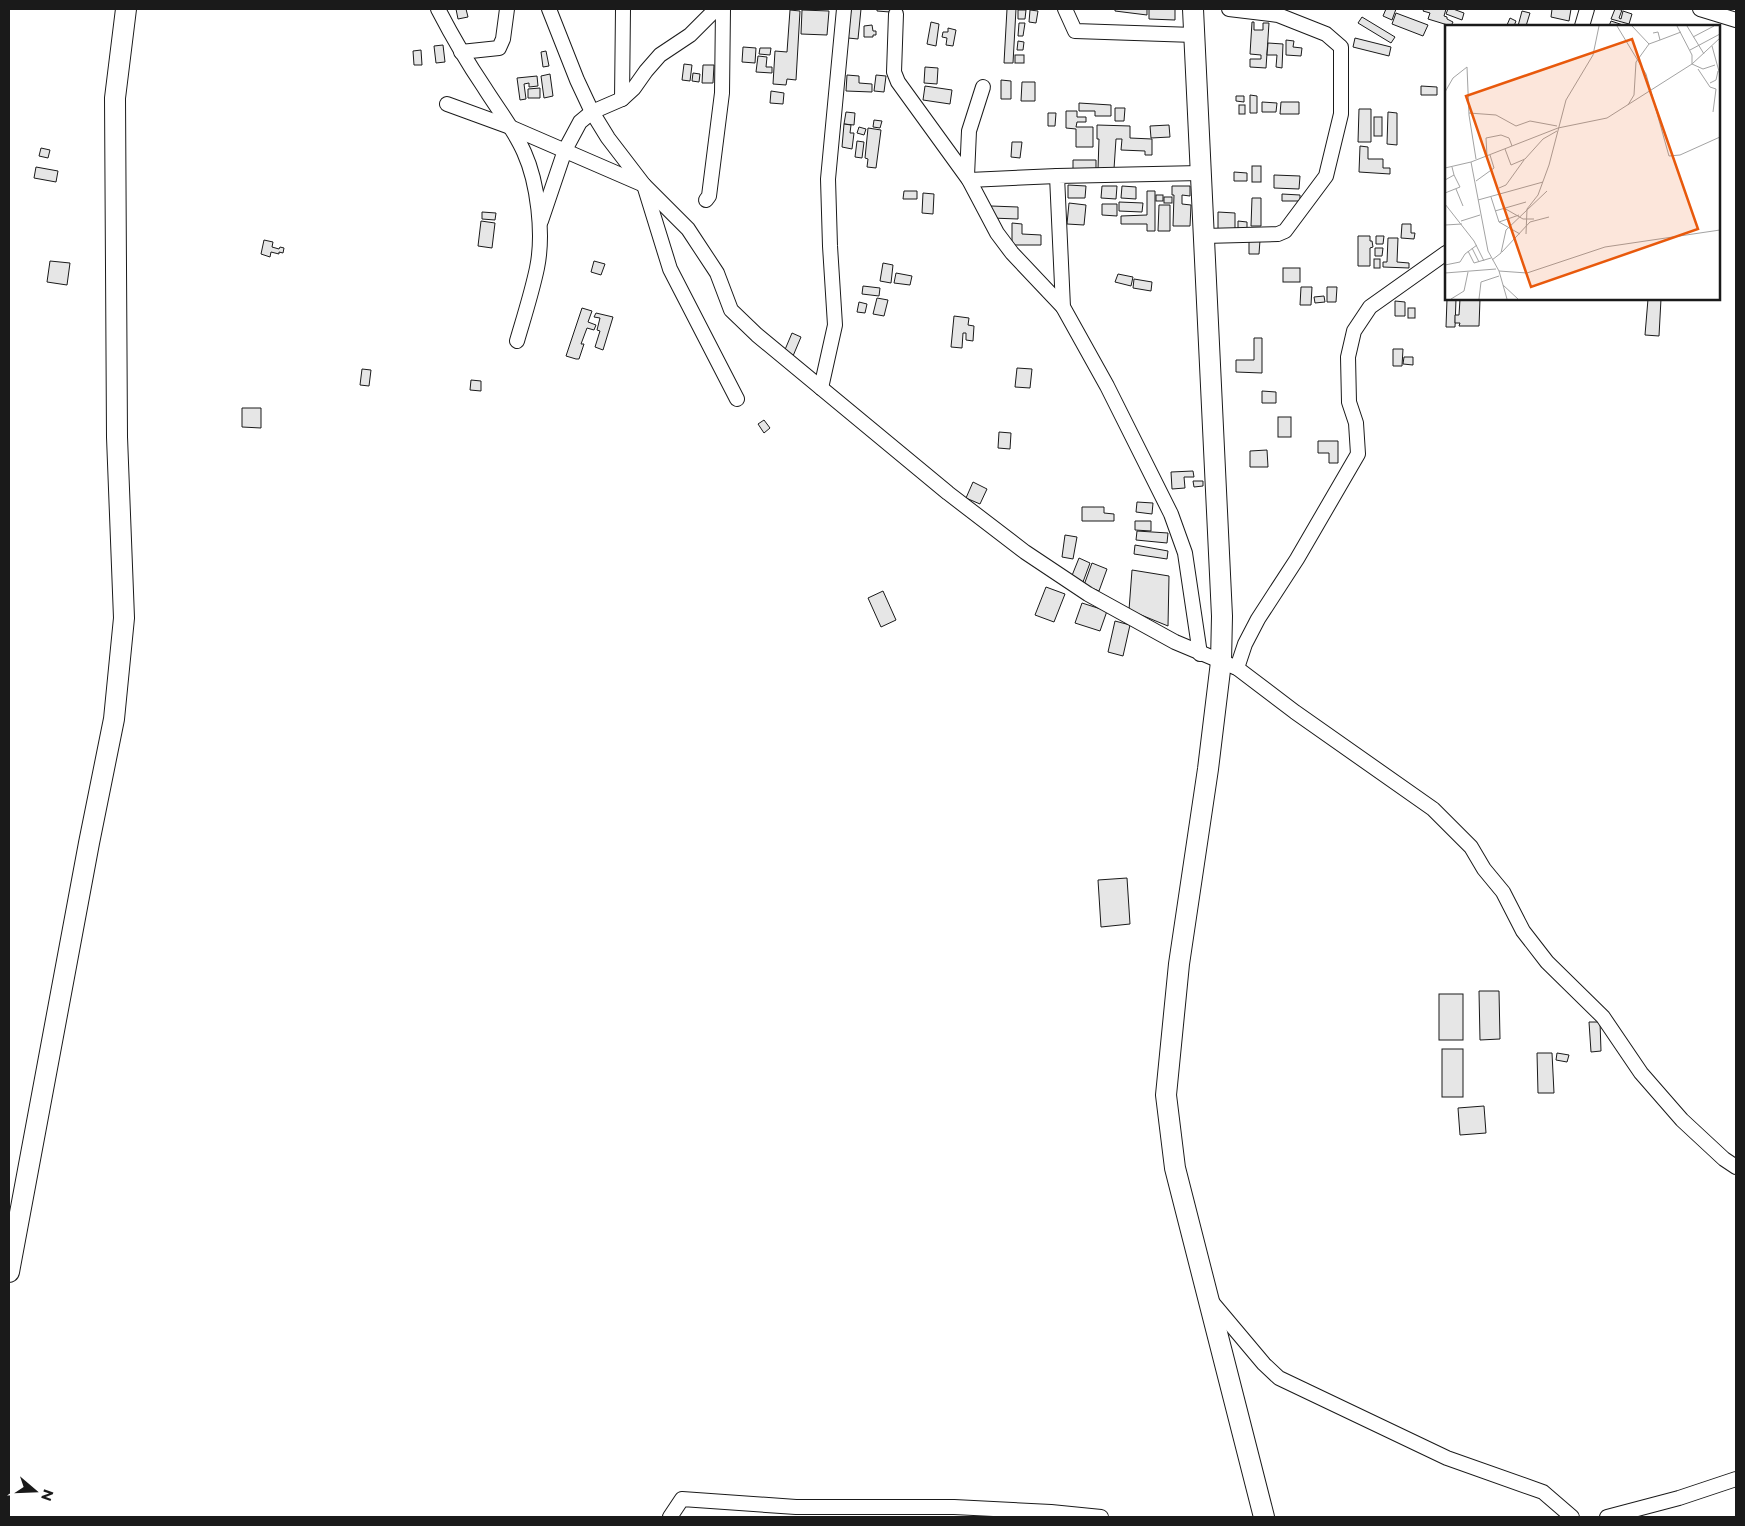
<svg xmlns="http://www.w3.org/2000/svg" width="1745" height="1526" font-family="Montserrat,sans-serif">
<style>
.building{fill:#e6e6e6;stroke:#1a1a1a}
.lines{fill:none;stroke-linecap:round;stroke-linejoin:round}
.street-casing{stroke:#1a1a1a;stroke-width:16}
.secondary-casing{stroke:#1a1a1a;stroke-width:22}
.street{stroke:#fff;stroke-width:14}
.secondary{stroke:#fff;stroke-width:20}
.inset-road{fill:none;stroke:#a3a3a3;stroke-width:1}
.view{fill:#e8590c;fill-opacity:0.15;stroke:#e8590c;stroke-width:2.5}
.inset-edge{fill:none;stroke:#1a1a1a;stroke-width:2.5}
</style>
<rect width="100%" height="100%" fill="#fff"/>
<!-- building -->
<g class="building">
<path d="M456,9H466L468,17L458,19Z"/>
<path d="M851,9H861L858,39L848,38Z"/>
<path d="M877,9H891L890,12L877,11Z"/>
<path d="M1007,9H1016L1013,63H1004Z"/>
<path d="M1115,9H1147V15L1115,11Z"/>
<path d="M1149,9H1175V20L1149,19Z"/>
<path d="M1386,9H1396L1392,20L1383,16Z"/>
<path d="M1424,9H1446L1444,16L1447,17V19L1453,22L1451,26L1428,19L1430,13L1423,11Z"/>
<path d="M1448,9H1453L1464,13L1462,20L1446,14Z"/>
<path d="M1552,9H1571L1569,21L1551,17Z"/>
<path d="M1615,9L1622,10L1619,18L1621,19L1623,11L1632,14L1629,24L1611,19Z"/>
<path d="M790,10L800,11L796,80L787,79L786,85L773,84L775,51L787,52Z"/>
<path d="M802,10L829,11L827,35L801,34Z"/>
<path d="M1018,10H1026L1025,19H1018Z"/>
<path d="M1030,10L1038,11L1036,23L1029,22Z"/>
<path d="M1522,11L1530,13L1526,26H1518Z"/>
<path d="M1396,13L1428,25L1423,36L1392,24Z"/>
<path d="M1362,17L1395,37L1391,43L1358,23Z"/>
<path d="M1510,18L1516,21L1514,26L1507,25Z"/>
<path d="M1611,21L1626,26H1609Z"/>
<path d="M931,22L939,24L936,46L927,44Z"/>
<path d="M1252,22H1254V30H1263V23H1269L1266,68L1250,67V59H1261V55L1250,54Z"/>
<path d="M1019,23H1025L1023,36H1018Z"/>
<path d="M872,25L873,31H876V35H873V37H864V26Z"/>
<path d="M948,28L956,30L953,46L946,45L947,38L942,37L943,32H948Z"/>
<path d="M1355,38L1391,47L1389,56L1353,47Z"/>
<path d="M1286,40L1294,41L1293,47L1302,48L1301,56L1286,55Z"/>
<path d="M1018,41L1024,42L1023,50H1017Z"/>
<path d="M1268,43L1283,44L1282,68L1276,67L1277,55H1267Z"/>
<path d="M443,45L445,62L436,63L434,46Z"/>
<path d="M743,47L756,48L755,63L742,62Z"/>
<path d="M760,48H771L770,55L759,54Z"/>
<path d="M421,50L422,65H414L413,51Z"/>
<path d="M546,51L549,66L543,67L541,52Z"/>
<rect x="1015" y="55" width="9" height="8"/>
<path d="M758,56L767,57L766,67H772V73L756,72Z"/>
<path d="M684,64L692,65L690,81L682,80Z"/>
<path d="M703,65H714L713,83H702Z"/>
<path d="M925,67L938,68L937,84L924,83Z"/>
<path d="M693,73L700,74L699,82L692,81Z"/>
<path d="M550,74L553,96L544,98L541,76Z"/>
<path d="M847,75L859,76V83L872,84V92L846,91Z"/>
<path d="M876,75L886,76L884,92L874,91Z"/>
<path d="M537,76L538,86L529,87V83L524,84L526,99L520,100L517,78Z"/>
<path d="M1001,80L1011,81V99H1001Z"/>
<path d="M1022,82H1035V101H1021Z"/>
<path d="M925,86L952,90L950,104L923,100Z"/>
<path d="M1421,86L1437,87V95H1421Z"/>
<path d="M540,88V98H528V89Z"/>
<path d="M771,91L784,93L783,104L770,103Z"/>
<path d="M1250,95L1257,96V113H1250Z"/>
<path d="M1236,96H1244V102L1236,101Z"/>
<path d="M1262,102L1277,103L1276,112H1262Z"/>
<path d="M1281,102H1299V114H1280Z"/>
<path d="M1079,103L1111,105V116H1095V111H1079Z"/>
<rect x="1239" y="105" width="6" height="9"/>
<path d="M1115,108H1125L1124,121H1115Z"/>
<path d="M1359,109H1371V142H1358Z"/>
<path d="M1066,111H1077V117H1086V122H1077L1076,127H1093V147H1076V129L1066,128Z"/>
<path d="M846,112L855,113L854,125L844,124Z"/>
<path d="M1388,112L1397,113V145L1387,144Z"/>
<path d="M1048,113H1056L1055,126H1048Z"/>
<rect x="1374" y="117" width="8" height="19"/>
<path d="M874,120L882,121L880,128L873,127Z"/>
<path d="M844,124L851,125L850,133H854L852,149L842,147Z"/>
<path d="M1097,125L1130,126V138L1152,139V155H1145V151L1121,150L1122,139H1116L1114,169H1098L1099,139H1097Z"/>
<path d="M1169,125L1170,137L1151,138L1150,126Z"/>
<path d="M859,127L866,129L864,135L857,133Z"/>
<path d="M868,128L881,130L876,168L867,167L868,159L865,158Z"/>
<path d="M857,141L864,142L862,158L855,157Z"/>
<path d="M1012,142H1022L1020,158L1011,157Z"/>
<path d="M1360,146L1368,147V159H1383V168H1390V174L1359,172Z"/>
<path d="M41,148L50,150L48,158L39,156Z"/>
<path d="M1073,160H1096V169L1073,170Z"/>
<rect x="1252" y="166" width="9" height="16"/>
<path d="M36,167L58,171L56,182L34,178Z"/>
<path d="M1234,172L1247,173V181H1234Z"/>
<path d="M1274,175L1300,176L1299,189L1274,188Z"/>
<path d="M1068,185L1086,186L1085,198H1068Z"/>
<path d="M1102,186H1117L1116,199L1101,198Z"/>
<path d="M1122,186L1136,187V199L1121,198Z"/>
<path d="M1172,186H1190V196L1182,195V204L1191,205L1190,226H1173L1174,195H1172Z"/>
<path d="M904,191H917V199H903Z"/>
<path d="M1147,191H1155V231H1147V224H1121V216L1147,215Z"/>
<path d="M923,193L934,194L933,214L922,213Z"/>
<path d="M1282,194L1300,195V201H1282Z"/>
<rect x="1156" y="195" width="7" height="6"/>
<rect x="1164" y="197" width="8" height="6"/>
<path d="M1252,198H1261V226H1251Z"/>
<path d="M1119,202L1143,203L1142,212L1119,211Z"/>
<path d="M1069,203L1086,205L1084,225L1067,224Z"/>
<path d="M1102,204H1117V216L1102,215Z"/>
<path d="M1159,205H1170V231H1158Z"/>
<path d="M991,206L1018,207V219L991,218Z"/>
<path d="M482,212L496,213L495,220L482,219Z"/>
<path d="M1218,212L1235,213V230L1218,229Z"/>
<path d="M481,221L495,223L492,248L478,246Z"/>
<path d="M1238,221L1247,222V229H1238Z"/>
<path d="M1012,223L1022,224V234L1041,235V245H1012Z"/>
<path d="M1402,224H1411V233H1415L1414,239L1401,238Z"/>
<path d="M1358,236H1370V241H1372L1373,247L1370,248V266H1358Z"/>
<path d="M1376,236H1384L1383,244H1376Z"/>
<path d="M1388,238H1398L1397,262L1409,263V268L1383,267V262H1387Z"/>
<path d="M264,240L273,242L272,247L279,249L280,247L284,248L283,253L279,252V254L271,252L270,257L261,254Z"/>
<path d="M1249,240H1260L1259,254H1249Z"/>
<path d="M1375,248H1383L1382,256H1375Z"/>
<rect x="1374" y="259" width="6" height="9"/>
<path d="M50,261L70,263L67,285L47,282Z"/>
<path d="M594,261L605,264L601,275L591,272Z"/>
<path d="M883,263L893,265L891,283L880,281Z"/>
<rect x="1283" y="268" width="17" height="14"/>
<path d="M896,273L912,276L910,285L894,283Z"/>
<path d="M1118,274L1133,277L1131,286L1115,282Z"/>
<path d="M1134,279L1152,282L1151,291L1133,288Z"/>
<path d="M863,286L880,288L879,296L862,294Z"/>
<path d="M1301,287H1312L1311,305H1300Z"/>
<path d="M1327,287H1337L1336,302H1327Z"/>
<path d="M1324,296L1325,302L1315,303L1314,297Z"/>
<path d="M877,298L888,300L884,316L873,314Z"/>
<path d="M1447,299H1456L1455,327H1446Z"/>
<path d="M1460,299H1480L1479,326H1459L1460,323H1455V315H1459Z"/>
<path d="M1648,299H1661L1659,336L1645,335Z"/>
<path d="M1395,301L1405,302V316H1395Z"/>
<path d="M859,302L867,304L865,313L857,312Z"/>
<path d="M582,308L592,311L588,322L596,325L594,330L587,328L581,344H584L579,359H576L566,356Z"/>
<rect x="1408" y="308" width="7" height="10"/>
<path d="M596,313L613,317L603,350L595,347L600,331L597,330L600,318L594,317Z"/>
<path d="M954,316L969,318L968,325L974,326L973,341L966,340V333H963L962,348L951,347Z"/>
<path d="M792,333L801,337L793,356L784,352Z"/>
<path d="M1254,338H1262V373L1236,372V360H1254Z"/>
<path d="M1393,349H1403L1402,366H1393Z"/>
<path d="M1404,357H1413V365L1403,364Z"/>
<path d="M1017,368L1032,369L1030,388L1015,387Z"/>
<path d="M362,369L371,370L369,386L360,385Z"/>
<path d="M471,380L481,381V391L470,390Z"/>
<path d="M1262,391L1276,392V403H1262Z"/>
<path d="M242,408H261V428L242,427Z"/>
<rect x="1278" y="417" width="13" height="20"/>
<path d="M764,420L770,428L764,433L758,424Z"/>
<path d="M999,432L1011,433L1010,449L998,448Z"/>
<path d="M1318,441H1338V463H1329V453H1318Z"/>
<path d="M1267,450L1268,467H1250V451Z"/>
<path d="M1193,471L1194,477H1184L1185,488L1172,489L1171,472Z"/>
<path d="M1193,481H1203V486L1194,487Z"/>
<path d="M973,482L987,489L980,504L966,498Z"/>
<path d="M1137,502L1153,503L1152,514L1136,512Z"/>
<path d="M1082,507H1104V513L1114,514V521H1082Z"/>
<path d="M1135,521H1151V531L1135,530Z"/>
<path d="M1137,531L1168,533L1167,543L1136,540Z"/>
<path d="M1065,535L1077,537L1073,559L1062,557Z"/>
<path d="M1135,545L1168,551L1167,559L1134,554Z"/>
<path d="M1079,558L1090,563L1083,582L1071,578Z"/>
<path d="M1092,563L1107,569L1099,591L1084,585Z"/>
<path d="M1132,570L1169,576L1168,626L1129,610Z"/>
<path d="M1046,587L1065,594L1054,622L1035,615Z"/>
<path d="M883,591L896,620L881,627L868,598Z"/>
<path d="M1082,603L1107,611L1100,631L1075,623Z"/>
<path d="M1115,621L1130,625L1123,656L1108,652Z"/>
<path d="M1127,878L1130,924L1101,927L1098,880Z"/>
<path d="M1479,991H1499L1500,1039L1480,1040Z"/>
<rect x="1439" y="994" width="24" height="46"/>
<path d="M1589,1022H1600L1601,1051L1591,1052Z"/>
<rect x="1442" y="1049" width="21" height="48"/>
<path d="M1537,1053H1552L1554,1093H1538Z"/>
<path d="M1557,1053L1569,1055L1567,1062L1556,1060Z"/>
<path d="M1484,1106L1486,1133L1460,1135L1458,1108Z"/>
</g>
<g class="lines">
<!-- street casing -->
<g class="street-casing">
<g id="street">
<path d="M438,9C452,36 467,62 484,87C497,108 514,129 524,152C538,183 544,234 537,268C532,292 524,317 517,341"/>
<path d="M549,9L577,80L592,112L608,138L644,185L670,269L737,399"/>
<path d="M1065,9L1075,31L1194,35"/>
<path d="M1700,9L1736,20"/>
<path d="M896,14L894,72L898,82L969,180L997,233L1012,253L1063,307"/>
<path d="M1582,26L1587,9"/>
<path d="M461,52L499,48L503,39L507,9"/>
<path d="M622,99L623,9"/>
<path d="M447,104L510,127L644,185L688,229L717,273L731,310L757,335L948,493L1025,552L1088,594L1175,642L1237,668L1295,712L1433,809L1471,847L1484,869L1503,892L1523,931L1547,962L1603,1017L1641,1073L1682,1120L1724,1159L1736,1167"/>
<path d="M967,176L969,131L983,87"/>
<path d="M969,180L1057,176"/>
<path d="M706,200L709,196L722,93L723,9"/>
<path d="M541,221L565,150L580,122L592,112L622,99L634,88L646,71L660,55L690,35L716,9"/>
<path d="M1204,236L1278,234L1285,231L1326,176L1341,114V47L1326,34L1278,15L1229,9"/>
<path d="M821,388L835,325L830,246L828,179L844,9"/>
<path d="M1200,654L1185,553L1171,514L1107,386L1063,307L1057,176L1201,173"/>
<path d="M1237,668L1245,644L1258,619L1297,559L1358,454L1356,423L1349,402L1348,357L1354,331L1370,307L1446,253"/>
<path d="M1211,1301L1264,1364L1279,1378L1447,1458L1543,1492L1572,1517"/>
<path d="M670,1517L682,1499L796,1507H954L1051,1512L1101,1517"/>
<path d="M1607,1517L1679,1498L1736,1479"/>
</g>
</g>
<!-- secondary casing -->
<g class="secondary-casing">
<g id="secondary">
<path d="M1193,9L1222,616L1221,662L1208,769L1179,964L1166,1095L1175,1168L1264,1517"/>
<path d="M9,1272L89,843L114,719L124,618L117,437L115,98L126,9"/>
</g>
</g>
<!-- street -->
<use href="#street" class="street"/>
<!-- secondary -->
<use href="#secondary" class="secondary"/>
</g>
<!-- overview -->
<g transform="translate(1445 25)">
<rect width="275" height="275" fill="#fff"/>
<path class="inset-road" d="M172,1L201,49L224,131L235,130L275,112M232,1L247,30V39L258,44L270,40M242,1L259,29M248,12L269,1M215,15L236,7M204,19L215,15L213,7L208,8M267,21L275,50M245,25L275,9M22,42L24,90L31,134M253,44L265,62L271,64L268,87M265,58L271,55L273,46M0,67L8,53L22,42M183,80L189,70L191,37L204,19L187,1M24,88L51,90L71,101L85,96L112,101M60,124L66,140L80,134L98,114L112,106M42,131L41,113L56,110L64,113L67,121M26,137L43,226L54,246L82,248L160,222L275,205M0,143L26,137L113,103L162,93L247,39L275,13M0,155L9,150L7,142M31,156L49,143L45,130M54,163L61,160L79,135M11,164L18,181M0,168L15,162L9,150M46,172L54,197L75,209M33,175L98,157M0,179L29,216L39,236M59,183L78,194H89M50,186L81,177M16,196L35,190M54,197L74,190M0,200L17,199M81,209L82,184L93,170L104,140L121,75L148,30L154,1M27,223L34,237M23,226L29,238L46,233M57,227L85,197L104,192M47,235L56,228L61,205L102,166M0,240L15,237L20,229L32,220M54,246L62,274M0,248L51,244M58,260L73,274M6,274L19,266L23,247M34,274L36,257L54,251"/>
<path class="view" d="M187,14L253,204L86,262L21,71Z"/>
<rect width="275" height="275" class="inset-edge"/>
</g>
<!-- border -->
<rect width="1745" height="1526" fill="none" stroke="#1a1a1a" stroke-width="20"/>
<!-- north arrow -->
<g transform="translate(35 1491) rotate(109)" stroke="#ffffff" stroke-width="4" paint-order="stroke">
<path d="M0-4L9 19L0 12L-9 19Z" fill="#1a1a1a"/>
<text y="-8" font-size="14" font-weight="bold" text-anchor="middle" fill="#1a1a1a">N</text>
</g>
</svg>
